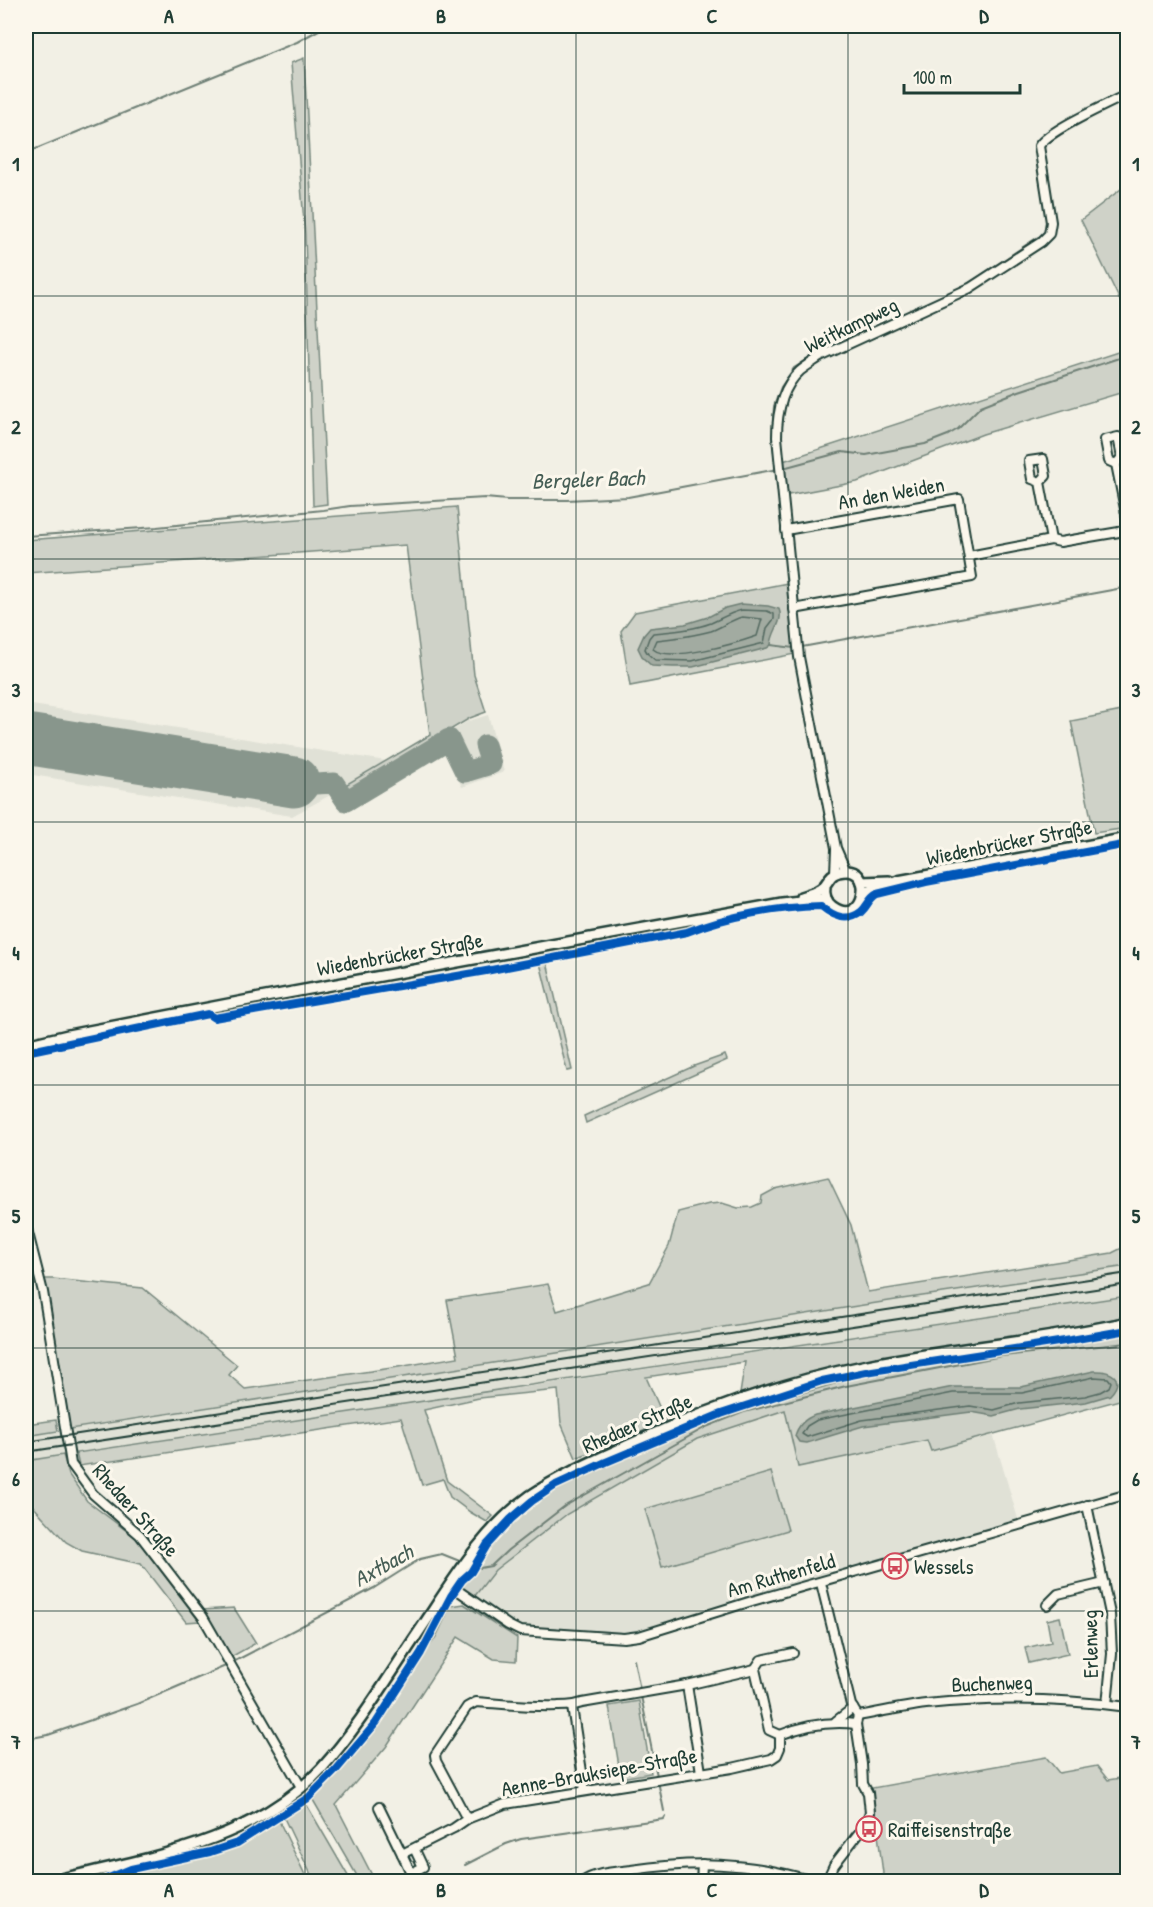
<svg xmlns="http://www.w3.org/2000/svg" width="1153" height="1907" font-family="'Patrick Hand',sans-serif">
<style>
.built{fill:#e0e1d6}
.green{fill:#cfd2c8;stroke:#77887e;stroke-width:1.5}
.water{fill:#a2aba1;stroke:#6e7f75;stroke-width:1.5}
.lines{fill:none;stroke-linecap:round;stroke-linejoin:round}
.shore{stroke:#536960;stroke-width:1.5}
.stream{stroke:#6e7f75;stroke-width:2}
.taxiway{stroke:#88968c;stroke-width:21}
.runway{stroke:#88968c;stroke-width:51}
.minor-casing{stroke:#1f3d34;stroke-width:12}
.tertiary-casing{stroke:#1f3d34;stroke-width:14}
.minor{stroke:#fbf7ec;stroke-width:8}
.tertiary{stroke:#fbf7ec;stroke-width:9}
.rail{stroke:#1f3d34;stroke-width:2}
.cycleway-casing{stroke:#fbf7ec;stroke-width:11}
.cycleway{stroke:#0057b8;stroke-width:8}
.grid{fill:none;stroke:#1f3d34;stroke-width:1.5;stroke-opacity:0.55}
.labels{text-anchor:middle;dominant-baseline:central;stroke-width:6;stroke-linejoin:round;paint-order:stroke}
.street-label{font-size:21px;fill:#1f3d34;stroke:#fbf7ec}
.poi-label{font-size:21px;fill:#1f3d34;stroke:#fbf7ec;text-anchor:start}
.water-label{font-size:22px;font-style:italic;fill:#465e55;stroke:#fbf7ec}
.neatline{fill:none;stroke:#1f3d34;stroke-width:2}
.grid-label{font-size:20px;text-anchor:middle;font-weight:bold;fill:#1f3d34}
</style>
<rect width="100%" height="100%" fill="#f2f0e5"/>
<filter id="ink" filterUnits="userSpaceOnUse"><feTurbulence type="fractalNoise" baseFrequency=".0167" numOctaves="2"/><feDisplacementMap in="SourceGraphic" scale="12" xChannelSelector="R" yChannelSelector="G"/><feConvolveMatrix kernelMatrix="1 2 1 2 8 2 1 2 1" color-interpolation-filters="sRGB"/></filter>
<g filter="url(#ink)">
<!-- built -->
<g class="built">
<path d="M26,704L386,761L342,787L347,795L468,721L488,715L504,772L462,787L444,749L344,810L334,793L292,816L26,774Z"/>
<path d="M1127,1266V1296L574,1379L399,1407L26,1461V1436L868,1304Z"/>
<path d="M785,1410L798,1467L927,1440L932,1451L993,1434L1018,1519L638,1630L622,1633L520,1627L506,1620L474,1597L495,1570L567,1514L697,1439Z"/>
</g>
<!-- green -->
<g class="green">
<path d="M304,58L327,504L313,506L305,234L291,63Z"/>
<path d="M1125,186L1128,188L1127,315L1081,220Z"/>
<path d="M1127,349V391L983,434L857,482L788,495L783,461Z"/>
<path d="M457,507L474,675L486,712L470,718L345,793L342,787L430,735L406,545L26,573V540Z"/>
<path d="M788,583L795,654L630,686L621,631L635,612Z"/>
<path d="M1127,710L1128,752L1126,753L1128,758L1127,828L1094,833L1071,721Z"/>
<path d="M547,962L572,1070L567,1071L540,963Z"/>
<path d="M725,1055L727,1060L586,1123L584,1116L694,1066Z"/>
<path d="M828,1177L851,1225L868,1292L1112,1253L1128,1245L1127,1266L902,1299L70,1429L45,1279H53L143,1288L237,1365L229,1375L245,1389L392,1368L458,1357L447,1300L548,1284L557,1311L649,1283L669,1246L678,1212L709,1204L722,1203L738,1208L752,1207L761,1203L762,1196L775,1189Z"/>
<path d="M1127,1296V1316C999,1345 865,1351 740,1394L745,1362L646,1377L666,1422L576,1458L561,1423L558,1390L479,1398L424,1410L447,1481L493,1516L487,1522L470,1512L450,1497L443,1479L422,1485L401,1418L79,1466L76,1453C427,1403 777,1349 1127,1296Z"/>
<path d="M1127,1332V1398L931,1451L927,1440L798,1467L785,1410L697,1439L567,1514L495,1570L474,1597L462,1588L460,1585L473,1572L488,1546L512,1520L533,1503L558,1488L606,1464L721,1416L866,1375L944,1362L1075,1344Z"/>
<path d="M56,1420L58,1431L26,1436V1424Z"/>
<path d="M63,1455L69,1475L87,1501L136,1538L199,1621L186,1622L141,1564L82,1551L66,1542L30,1503L26,1502V1461Z"/>
<path d="M771,1472L788,1530L662,1567L645,1509Z"/>
<path d="M464,1604L517,1638L516,1661L494,1659L458,1637L386,1747L336,1805L375,1881H360L313,1800L371,1735L436,1637L451,1606Z"/>
<path d="M234,1608L256,1643L231,1657L203,1610Z"/>
<path d="M1060,1617L1068,1654L1029,1663L1025,1648L1051,1642L1047,1620Z"/>
<path d="M639,1701L651,1773L621,1778L609,1706Z"/>
<path d="M1046,1757L1059,1773L1097,1766L1108,1780L1127,1777V1881H884L872,1788Z"/>
<path d="M305,1802L351,1881H314L284,1818Z"/>
<path d="M279,1821L308,1881H133L132,1872L193,1860L238,1846Z"/>
</g>
<!-- water -->
<g class="water">
<path d="M741,604L768,606L779,609C784,622 772,630 771,645L767,648L693,667H673L652,666L643,658L638,648L644,635L650,628L685,624L708,617L725,608Z"/>
<path d="M1094,1371C1111,1370 1126,1378 1110,1395L1086,1402L1020,1409L994,1416L971,1412L863,1426L807,1443L799,1442L795,1436C798,1425 804,1419 815,1415L953,1387H1021Z"/>
</g>
<g class="lines">
<!-- shore -->
<g class="shore">
<path d="M742,610L767,611L774,614V619L767,628L764,643L692,661L655,660L648,654L645,649L649,638L653,633C672,631 692,630 711,623C722,618 730,613 742,610Z"/>
<path d="M742,617L762,619L757,636C737,643 669,663 653,649L657,640C676,638 693,636 711,631C722,627 731,620 742,617Z"/>
<path d="M1094,1377L1108,1378L1111,1382L1109,1387L1100,1392L1085,1396L1019,1403L994,1410L970,1406L862,1420L807,1437L802,1434L807,1426L817,1420L953,1393H1022Z"/>
</g>
<!-- stream -->
<g class="stream">
<path d="M26,153L297,42L326,26"/>
<path d="M783,468L842,452L866,455L925,444L948,435L958,429L981,406L1019,391L1128,355"/>
<path d="M776,469L772,437L774,406L781,387L794,368L818,353L968,284L1038,237"/>
<path d="M26,536L157,527L323,510L350,506L485,498L507,500H567L628,497L778,469"/>
<path d="M771,645L794,648L802,647L1128,587"/>
<path d="M468,1564L480,1568L491,1566L508,1550L565,1506L706,1427L744,1412L846,1386L1002,1356L1128,1343"/>
<path d="M634,1660L640,1690"/>
<path d="M233,1662L374,1588L420,1559L442,1554L462,1562"/>
<path d="M641,1696L664,1811"/>
<path d="M26,1739L48,1735L137,1704L228,1665"/>
<path d="M465,1865L506,1844L521,1839L664,1819L665,1817"/>
</g>
<!-- taxiway -->
<path class="taxiway" d="M294,782L315,784L334,783L346,801L449,739L465,772L491,764L485,745"/>
<!-- runway -->
<path class="runway" d="M26,739L294,782"/>
<!-- minor casing -->
<g class="minor-casing">
<g id="minor">
<path d="M1116,464L1109,461L1105,440L1118,437L1122,457L1116,464L1128,524"/>
<path d="M1040,482L1046,476L1043,459L1029,461L1032,479L1040,482L1051,540"/>
<path d="M786,530L959,499L972,577L794,609"/>
<path d="M969,556L1051,540L1060,542L1119,532L1128,526"/>
<path d="M846,871L836,848L799,657L777,437C777,413 781,388 800,371C806,366 813,362 820,357L970,288L1041,242L1049,234L1051,222L1039,146C1049,130 1108,104 1128,94"/>
<path d="M835,873L836,850"/>
<path d="M26,1225L43,1292L71,1464L93,1494L140,1535L203,1617L301,1787"/>
<path d="M1087,1505L1110,1614L1112,1654L1107,1704"/>
<path d="M821,1583L851,1705L858,1716L856,1724L862,1764L863,1784L868,1793L870,1812L865,1825L834,1865L826,1882"/>
<path d="M450,1585L508,1625L520,1631L624,1638L639,1636L752,1601L1128,1494"/>
<path d="M1047,1605L1058,1594L1104,1583"/>
<path d="M793,1653L761,1660L755,1669L769,1730L780,1735C805,1725 830,1721 856,1724"/>
<path d="M687,1685L701,1772"/>
<path d="M572,1707L585,1791"/>
<path d="M858,1716C880,1712 903,1707 926,1704C993,1697 1061,1698 1128,1707"/>
<path d="M836,1721L853,1708"/>
<path d="M379,1807L402,1854"/>
<path d="M467,1819L436,1761L435,1755L467,1707L476,1702C504,1704 531,1707 558,1706C569,1705 571,1707 582,1703L687,1685L755,1669"/>
<path d="M414,1848L423,1867L411,1873L402,1854L454,1828L467,1819L505,1804L732,1768L771,1759L777,1755L780,1748V1735"/>
<path d="M582,1882C597,1872 614,1872 631,1870C665,1865 702,1862 736,1866C764,1868 791,1875 817,1882"/>
<path d="M701,1882L702,1864"/>
</g>
</g>
<!-- tertiary casing -->
<g class="tertiary-casing">
<g id="tertiary">
<path d="M862,882L889,881"/>
<path d="M864,893L898,881L1128,838"/>
<path d="M801,897C808,894 817,893 823,887C829,882 829,874 839,872C878,862 865,930 833,907C825,902 824,894 825,886"/>
<path d="M26,1045L68,1035L249,1000L782,903L817,899L827,900"/>
<path d="M48,1882C143,1859 251,1844 321,1769C358,1728 387,1679 418,1633C451,1584 481,1531 530,1496C562,1474 598,1459 633,1443C706,1410 783,1382 863,1366C950,1348 1040,1342 1128,1322"/>
</g>
</g>
<!-- minor -->
<use href="#minor" class="minor"/>
<!-- tertiary -->
<use href="#tertiary" class="tertiary"/>
<!-- rail -->
<g class="rail">
<path d="M26,1442L1128,1273"/>
<path d="M26,1452L1128,1284"/>
</g>
<!-- cycleway casing -->
<g class="cycleway-casing">
<g id="cycleway">
<path d="M26,1052L208,1014L214,1018L486,971L687,932C727,916 778,907 821,906C833,916 847,923 861,912C868,906 869,898 877,894L926,882L1128,844"/>
<path d="M99,1882L131,1869L210,1852L237,1843L308,1798L336,1770L376,1723L421,1653L451,1596L462,1580L471,1572L487,1545L511,1519L532,1501L556,1485L606,1462L721,1414L822,1381L866,1372L1071,1340L1128,1330"/>
</g>
</g>
<!-- cycleway -->
<use href="#cycleway" class="cycleway"/>
</g>
</g>
<!-- grid -->
<path class="grid" d="M305,26V1882M576,26V1882M848,26V1882M26,296H1128M26,559H1128M26,822H1128M26,1085H1128M26,1348H1128M26,1611H1128"/>
<!-- icons -->
<defs>
<g id="bus-ring" transform="scale(1.35)"><circle r="9.5" fill="#fbf7ec" stroke="#d1495b" stroke-width="1.5"/><path d="M-5-6H5V4H4V6H2V4H-2V6H-4V4H-5ZM-3.5-4V0h7V-4ZM-3.5 1.2v1.5H-2V1.2ZM2 1.2v1.5H3.5V1.2Z" fill="#d1495b"/></g>
</defs>
<g fill-rule="evenodd">
<use href="#bus-ring" x="895" y="1566"/>
<use href="#bus-ring" x="869" y="1829"/>
</g>
<g class="labels">
<!-- street labels -->
<g class="street-label">
<text transform="translate(851 325) rotate(-26)">Weitkampweg</text>
<text transform="translate(891 493) rotate(-10)">An den Weiden</text>
<text transform="translate(1009 842) rotate(-11)">Wiedenbrücker Straße</text>
<text transform="translate(400 954) rotate(-10)">Wiedenbrücker Straße</text>
<text transform="translate(637 1423) rotate(-24)">Rhedaer Straße</text>
<text transform="translate(136 1510) rotate(48)">Rhedaer Straße</text>
<text transform="translate(781 1575) rotate(-16)">Am Ruthenfeld</text>
<text transform="translate(1090 1644) rotate(-91)">Erlenweg</text>
<text transform="translate(992 1683) rotate(-2)">Buchenweg</text>
<text transform="translate(599 1772) rotate(-10)">Aenne-Brauksiepe-Straße</text>
</g>
<!-- poi labels -->
<g class="poi-label">
<text x="914" y="1566">Wessels</text>
<text x="888" y="1829">Raiffeisenstraße</text>
</g>
<!-- water labels -->
<g class="water-label">
<text transform="translate(588 479) rotate(-2)">Bergeler Bach</text>
<text transform="translate(383 1565) rotate(-29)">Axtbach</text>
</g>
</g>
<!-- margin -->
<rect width="1153" height="1907" fill="none" stroke="#fbf7ec" stroke-width="66"/>
<!-- scale -->
<path d="M904 84v9h116v-9" fill="none" stroke="#1f3d34" stroke-width="3"/>
<text x="913" y="84" font-size="18" fill="#1f3d34" stroke="#fbf7ec" stroke-width="4.5" paint-order="stroke">100 m</text>
<rect x="33" y="33" width="1087" height="1841" class="neatline"/>
<g class="grid-label">
<text x="169" y="23">A</text>
<text x="441" y="23">B</text>
<text x="712" y="23">C</text>
<text x="984" y="23">D</text>
<text x="16" y="171">1</text>
<text x="1136" y="171">1</text>
<text x="16" y="434">2</text>
<text x="1136" y="434">2</text>
<text x="16" y="697">3</text>
<text x="1136" y="697">3</text>
<text x="16" y="960">4</text>
<text x="1136" y="960">4</text>
<text x="16" y="1223">5</text>
<text x="1136" y="1223">5</text>
<text x="16" y="1486">6</text>
<text x="1136" y="1486">6</text>
<text x="16" y="1749">7</text>
<text x="1136" y="1749">7</text>
<text x="169" y="1897">A</text>
<text x="441" y="1897">B</text>
<text x="712" y="1897">C</text>
<text x="984" y="1897">D</text>
</g>
</svg>
